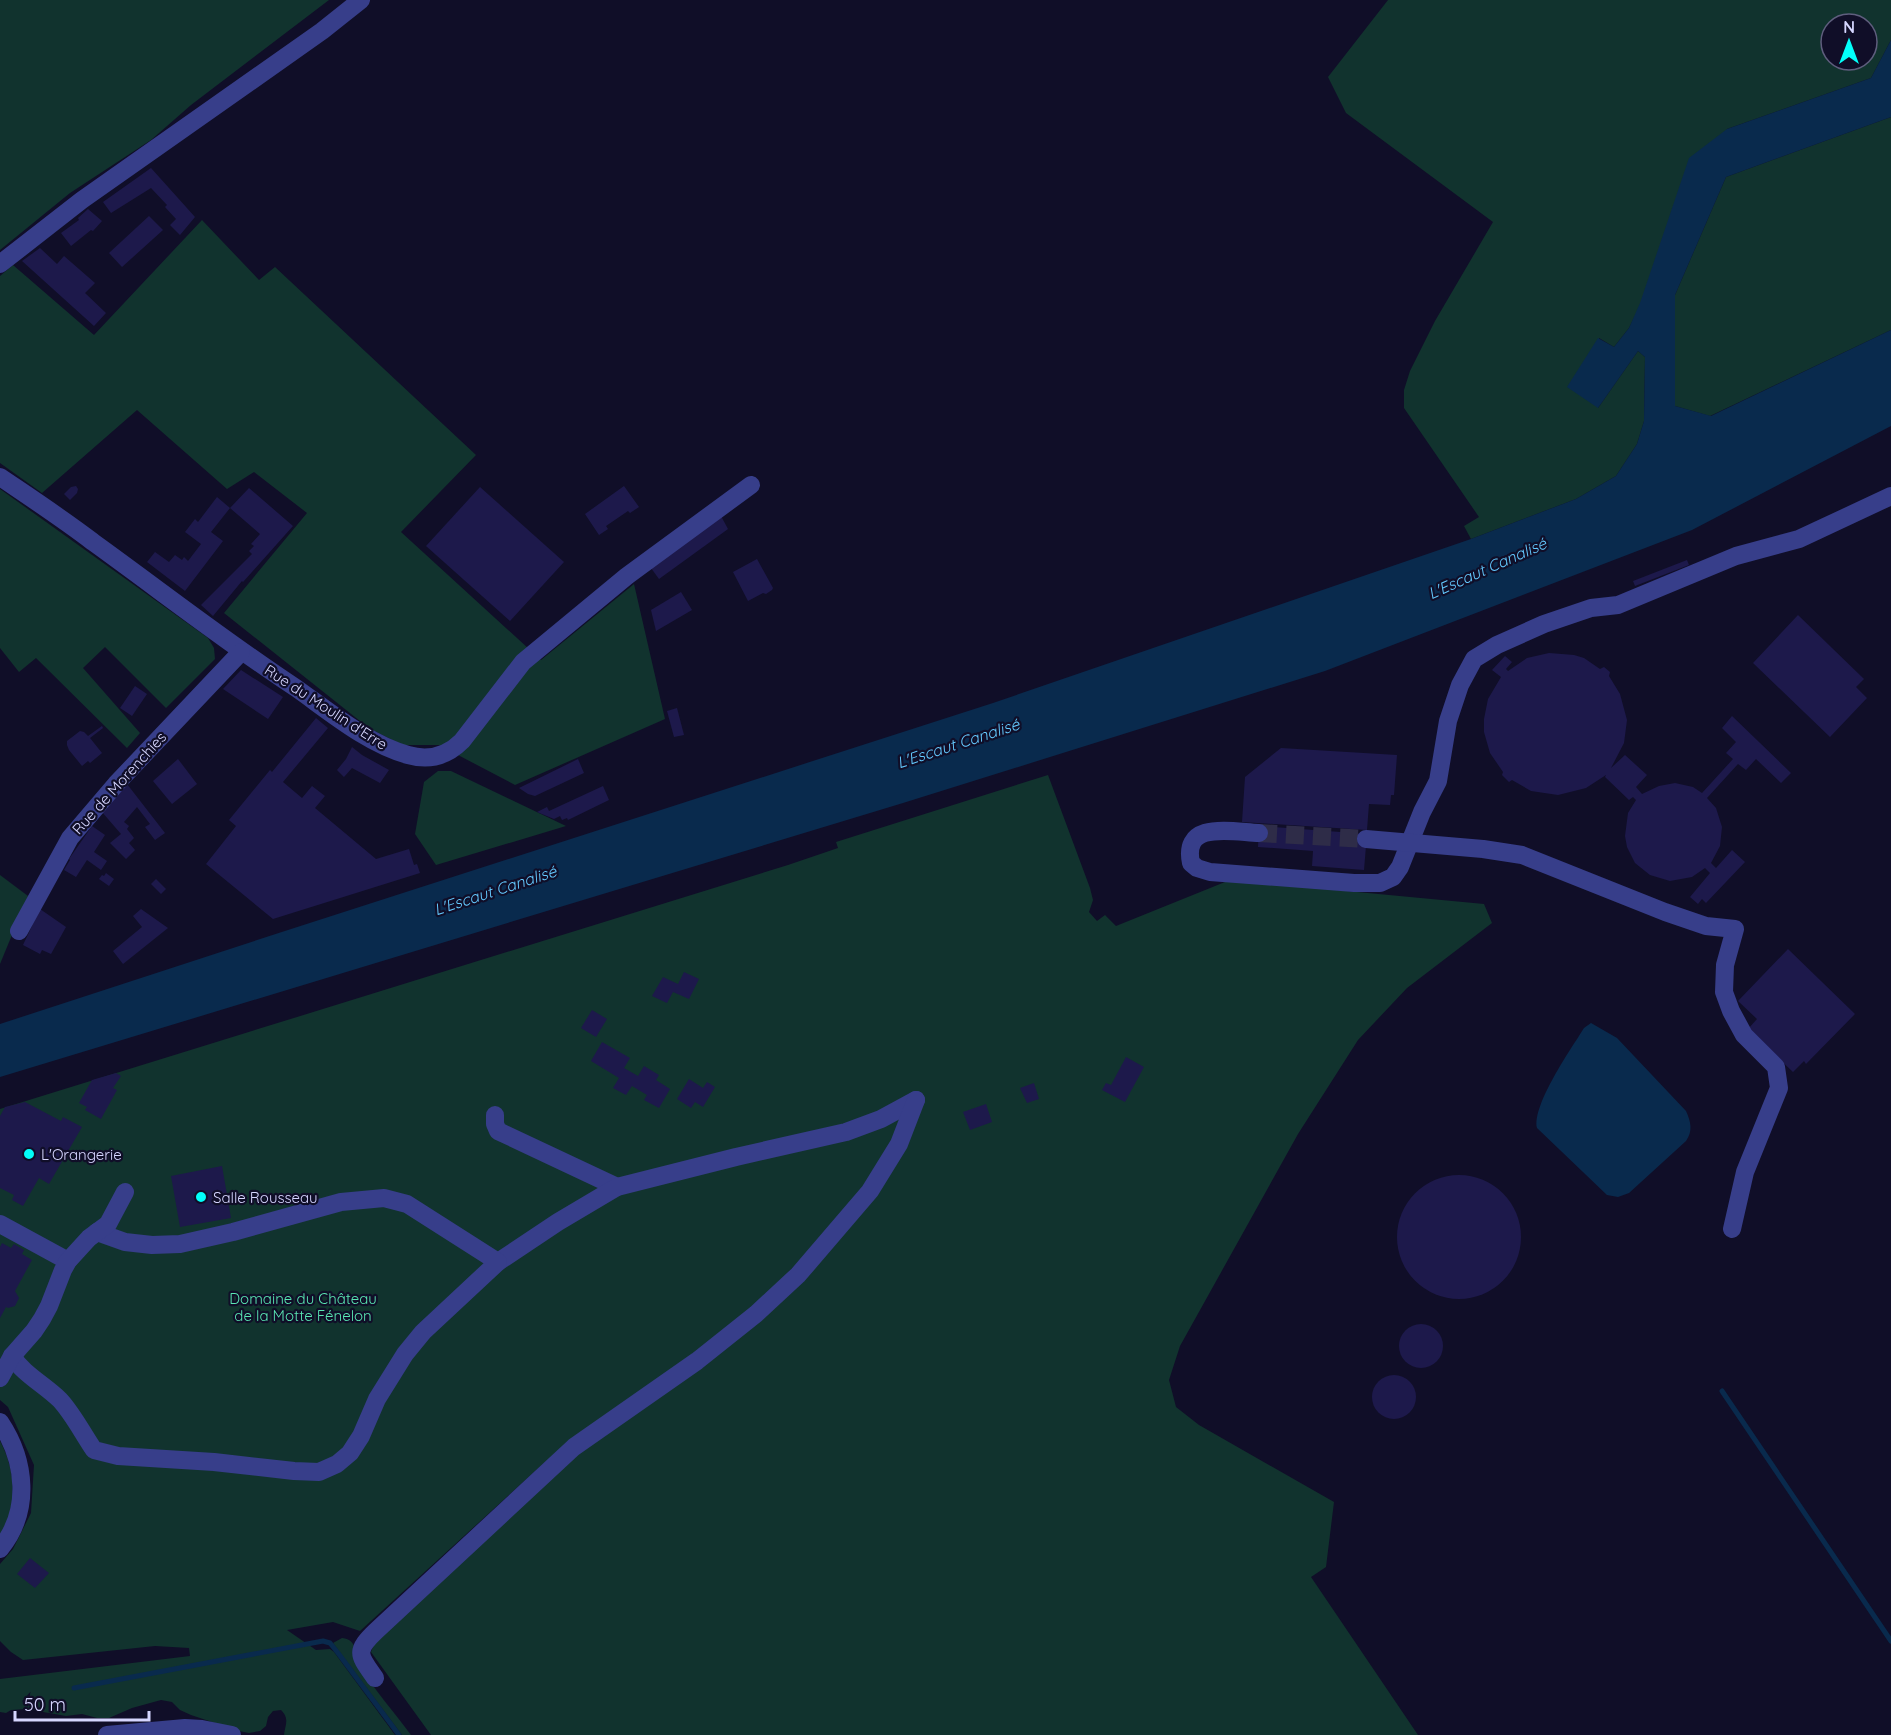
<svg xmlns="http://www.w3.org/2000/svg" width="1891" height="1735" font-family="Quicksand,sans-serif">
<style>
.green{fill:#11332e;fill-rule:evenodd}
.water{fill:#092a4d}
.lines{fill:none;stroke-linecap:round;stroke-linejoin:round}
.stream{stroke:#092a4d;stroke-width:5}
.building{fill:#1d194b}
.minor-tunnel{stroke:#2e2c48;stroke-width:18;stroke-dasharray:18 9;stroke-linecap:butt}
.minor{stroke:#373e8a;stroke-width:18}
.poi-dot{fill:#02fffa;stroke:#100e28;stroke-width:2}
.labels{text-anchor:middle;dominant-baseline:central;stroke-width:4.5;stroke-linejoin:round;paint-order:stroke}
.street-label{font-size:15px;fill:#d6d6ff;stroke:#100e28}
.poi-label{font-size:15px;fill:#d6d6ff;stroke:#100e28;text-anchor:start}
.park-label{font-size:15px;fill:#5ae7b3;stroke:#100e28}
.water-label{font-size:16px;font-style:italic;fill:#64caff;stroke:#100e28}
</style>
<rect width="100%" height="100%" fill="#100e28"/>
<!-- green -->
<g class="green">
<path d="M0,0H329L191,105L151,140L70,193L0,250Z"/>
<path d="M1388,0H1891V40L1871,78L1727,129L1629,328L1614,347L1599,338L1598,408L1638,351L1645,357L1644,421L1637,444L1616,476L1576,499L1471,539L1464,526L1479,517L1404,408V390L1410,371L1435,321L1493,222L1346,113L1328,77ZM1831,24H1867V60H1831Z"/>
<path d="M1891,117V330L1710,416L1675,406V295L1726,177Z"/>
<path d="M202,220L259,280L275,267L476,455L401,532L541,660L634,584L665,719L515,785L439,745H403L370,729L224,613L307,513L254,472L227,489L137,410L42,493L0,463V276L13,265L94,335Z"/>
<path d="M0,489L208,638L214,648L215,659L166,708L105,647L83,668L140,733L127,748L36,658L19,672L0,648Z"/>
<path d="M438,771H451L566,826L436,865L415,834L424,782Z"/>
<path d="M1048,775L1090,888L1093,900L1089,912L1097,921L1105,915L1116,926L1230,880L1484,904L1492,923L1407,988L1358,1040L1298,1134L1180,1346L1169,1380L1176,1407L1199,1425L1334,1502L1326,1567L1311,1577L1418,1735H431L371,1652L376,1639L575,1452L689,1376L846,1214L734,1327L544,1463L360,1631L333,1622L287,1630L316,1650L330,1649L334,1652L395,1735H284C285,1725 290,1719 281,1710L273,1711L268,1717L266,1726L260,1731L249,1733L239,1731L191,1715L180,1710L172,1702L161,1700L132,1708L109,1718H97L82,1714L66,1716L26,1709L11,1710L6,1713L0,1712V1679L190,1656L189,1648L155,1646L23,1660L11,1652L0,1641V1564L13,1549L31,1513L34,1465L8,1407L0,1400V1109L788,865L838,848L836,842Z"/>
<path d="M0,875L28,896L0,964Z"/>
<path d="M0,1441C16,1471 18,1506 0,1536Z"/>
<path d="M342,1638C359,1640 353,1654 360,1666C374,1690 395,1713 411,1735H402L333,1643Z"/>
</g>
<!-- water -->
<g class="water">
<path d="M1891,40V117L1726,177L1675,295V406L1711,416L1891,330V426L1692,530L1325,671L903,803L0,1077V1024L288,930L993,703L1471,539L1576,499L1616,476L1637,444L1644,421L1645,357L1638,351L1598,408L1567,387L1598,338L1614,347L1629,328L1640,303L1689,158L1727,129L1871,78Z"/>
<path d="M1591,1023L1617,1038L1686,1111C1691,1122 1693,1131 1686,1141L1629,1193L1618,1197L1607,1195L1537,1128C1532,1105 1571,1049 1584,1028Z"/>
</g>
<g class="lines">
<!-- stream -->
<g class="stream">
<path d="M1722,1391L1891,1641"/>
<path d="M74,1688L323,1641L330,1643L338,1653L399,1735"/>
</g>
</g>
<!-- building -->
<g class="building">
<path d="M151,168L195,217L180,235L170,225L176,219L165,207L167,205L151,188L111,213L103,202Z"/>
<path d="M88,209L102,221L93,231L91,230L71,246L61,233L79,220L78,218Z"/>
<path d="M149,216L163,230L122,267L109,253Z"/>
<path d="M40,248L57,264L64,256L95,283L85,293L106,313L94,326L22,261Z"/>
<path d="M76,486L78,489L77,493L70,500L64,494L71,487Z"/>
<path d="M624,486L639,507L630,513L628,511L606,526L608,529L599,535L585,514Z"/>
<path d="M480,487L564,562L510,621L426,546Z"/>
<path d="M249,488L293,526L243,582L242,581L213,616L201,605L252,554L249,551L254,546L251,544L260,534L230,508L211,532L223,541L185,591L147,562L155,552L169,562L175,555L182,560L184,557L188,561L201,544L185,532L195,519L198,522L217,497L230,508Z"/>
<path d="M721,516L728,529L659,579L651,568Z"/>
<path d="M757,559L773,588L772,590L766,594L763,593L748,601L733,572Z"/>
<path d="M1687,560L1689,565L1635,586L1633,581Z"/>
<path d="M681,592L692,610L656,631L651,610Z"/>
<path d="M1798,615L1864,679L1856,687L1867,698L1830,737L1753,663Z"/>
<path d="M1549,653L1574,655L1584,658L1600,669L1604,667L1610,672L1609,676L1620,694L1627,720L1624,743L1611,768L1625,755L1647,775L1636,787L1642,794L1659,786L1675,783L1693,787L1702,793L1733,759L1726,753L1736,742L1722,728L1732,716L1791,773L1781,783L1756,759L1746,770L1738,764L1707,798L1716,808L1722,827L1720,846L1711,863L1716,868L1732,850L1745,862L1706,903L1702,899L1698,904L1690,897L1710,873L1705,868L1692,877L1670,881L1650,875L1635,863L1627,847L1625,836L1628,813L1636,800L1633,797L1629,800L1605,777L1606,775L1586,788L1558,795L1531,791L1512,780L1509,782L1502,775L1503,772L1490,753L1484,732V719L1488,699L1501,677L1492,670L1505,656L1512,662L1506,669L1508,671L1527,658Z"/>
<path d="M241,670L283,697L268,719L223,689Z"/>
<path d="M135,686L147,694L132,716L120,708Z"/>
<path d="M677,708L684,735L674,737L667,711Z"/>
<path d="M316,718L328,728L283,782L302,798L312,786L325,796L315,808L376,859L409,849L414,865L417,864L420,873L273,919L206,864L236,826L229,820L270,770L272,772Z"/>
<path d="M102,726L103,728L90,738L102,753L90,763L88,761L82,766L69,750L67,745V741L80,731L84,732L88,736Z"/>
<path d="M352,747L362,755L389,770L380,783L352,768L344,777L337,770L346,759Z"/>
<path d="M1281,748L1397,755L1394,795H1391L1390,805L1369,804L1367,830L1242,822L1245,777Z"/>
<path d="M178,759L197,784L172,804L153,781Z"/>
<path d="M578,759L584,773L535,796L528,794L519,788Z"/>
<path d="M127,784L165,833L155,840L145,827L150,824L137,807L124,822L129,826L127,829L134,838L129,843L135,850L126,859L110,843L121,834L102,812Z"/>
<path d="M603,786L609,800L568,820L567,818L562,820L560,816L554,819L537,812L547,807L549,811Z"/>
<path d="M92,826L105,835L94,852L107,861L101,870L87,860L76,877L64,870L70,860L69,859Z"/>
<path d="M1259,826L1367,834L1364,870L1312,866L1313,851L1258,847Z"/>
<path d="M106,873L114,879L109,886L99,879L102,875L104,876Z"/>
<path d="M156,879L166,889L161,894L151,884Z"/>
<path d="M40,909L66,927L51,954L42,950L40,954L23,945Z"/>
<path d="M141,909L168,928L123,964L113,951L142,927L133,916Z"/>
<path d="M1788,949L1855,1014L1806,1064L1804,1061L1793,1072L1748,1029L1757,1019L1738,1001Z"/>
<path d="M684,972L699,979L689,999L673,992L667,1003L652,996L663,977L678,984Z"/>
<path d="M592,1010L607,1019L596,1037L581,1028Z"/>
<path d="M602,1042L630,1058L624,1068L638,1076L644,1066L659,1075L656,1080L670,1089L659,1108L644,1100L647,1095L632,1086L626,1095L613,1088L619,1078L591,1061Z"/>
<path d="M1126,1057L1144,1067L1125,1102L1102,1090L1106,1083L1111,1085Z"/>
<path d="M116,1073L121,1076L113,1088L117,1090L101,1119L85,1110L87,1107L79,1103L92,1080Z"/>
<path d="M689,1079L703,1088L707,1082L715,1087L703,1107L695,1102L691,1108L677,1099Z"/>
<path d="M1034,1083L1039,1099L1027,1103L1020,1088Z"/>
<path d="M25,1102L61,1121L63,1117L82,1127L49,1184L39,1178L23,1206L12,1200L14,1195L0,1188V1116L5,1107Z"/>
<path d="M986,1104L992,1122L970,1130L963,1112Z"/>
<path d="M222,1166L231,1218L180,1227L171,1176Z"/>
<circle cx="1459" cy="1237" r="62"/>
<path d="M2,1243L11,1248L14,1244L24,1250L22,1254L32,1260L15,1291L19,1298L15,1306L8,1308L6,1307L0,1318V1247Z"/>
<circle cx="1421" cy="1346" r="22"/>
<circle cx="1394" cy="1397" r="22"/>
<path d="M30,1558L49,1573L35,1588L17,1574Z"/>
</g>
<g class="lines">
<!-- minor-tunnel -->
<path class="minor-tunnel" d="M1259,833L1366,839"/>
<!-- minor -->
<g class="minor">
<path d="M0,264L82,200L322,31L361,0"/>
<path d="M0,477C31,498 63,519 93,542C161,591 226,642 296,688C330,712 368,744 408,755C429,761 447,756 462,741L523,662L627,576L751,485"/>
<path d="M1259,833C1232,832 1182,820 1191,863L1197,868L1210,872L1354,883H1380L1393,877L1400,867L1422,812L1438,781L1448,721L1460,685L1474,659L1497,645L1544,624L1591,608L1618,605L1736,556L1799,539L1891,496"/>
<path d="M1366,839L1483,849L1522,855L1665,912L1706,926L1735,929L1725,965L1724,992L1731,1011L1744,1035L1776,1067L1779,1088L1745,1172L1732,1229"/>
<path d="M19,931L70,838L116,784L241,652"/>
<path d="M495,1115V1124L498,1131L617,1187"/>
<path d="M0,1224L68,1261"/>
<path d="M498,1262L558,1222L617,1187L736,1157L846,1132L881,1119L916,1100"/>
<path d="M12,1356C23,1374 45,1385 60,1400C73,1414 83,1434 94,1450L118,1456L214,1462L294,1471L319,1472L337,1464L350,1453L361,1436L377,1399L405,1354L423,1332L498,1262L407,1204L384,1198L341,1202L233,1232L180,1244L152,1245L125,1242L97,1232"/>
<path d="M0,1378L12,1356L34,1331L42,1319L49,1306L63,1270L68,1261L89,1238L108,1224L125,1192"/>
<path d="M0,1422C26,1461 31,1511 0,1549"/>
<path d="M375,1678C359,1655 354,1652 376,1631L574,1447L697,1361L756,1314L798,1275L870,1191L899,1144L916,1100"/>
<path d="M107,1735L185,1728L202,1729L232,1735"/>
</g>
</g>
<!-- markers -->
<g class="poi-dot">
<circle cx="29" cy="1154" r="6"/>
<circle cx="201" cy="1197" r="6"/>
</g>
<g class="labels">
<!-- street labels -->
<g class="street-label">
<text transform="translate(326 707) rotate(33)">Rue du Moulin d'Erre</text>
<text transform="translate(119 783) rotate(-48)">Rue de Morenchies</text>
</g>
<!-- poi labels -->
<g class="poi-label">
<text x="41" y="1154">L'Orangerie</text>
<text x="213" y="1197">Salle Rousseau</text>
</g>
<!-- park labels -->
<g class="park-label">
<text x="303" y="1298">Domaine du Château<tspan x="303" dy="17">de la Motte Fénelon</tspan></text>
</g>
<!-- water labels -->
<g class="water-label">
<text transform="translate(1487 568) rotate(-24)">L'Escaut Canalisé</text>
<text transform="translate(958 743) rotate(-18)">L'Escaut Canalisé</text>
<text transform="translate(495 890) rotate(-18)">L'Escaut Canalisé</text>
</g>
</g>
<!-- north arrow -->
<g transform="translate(1849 42)"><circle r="28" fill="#100e28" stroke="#5f5e7e" stroke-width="1.5"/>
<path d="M0-4.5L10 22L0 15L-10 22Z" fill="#02fffa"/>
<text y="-9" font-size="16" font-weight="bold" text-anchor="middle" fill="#d6d6ff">N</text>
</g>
<!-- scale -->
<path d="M15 1711v9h134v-9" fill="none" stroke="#d6d6ff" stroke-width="3"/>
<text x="24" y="1711" font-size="18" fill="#d6d6ff" stroke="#100e28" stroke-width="4.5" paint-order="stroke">50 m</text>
</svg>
